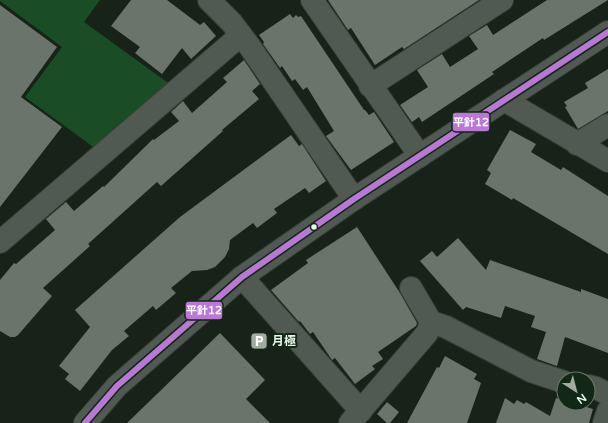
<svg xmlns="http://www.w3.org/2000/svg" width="608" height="423" font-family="'Varela Round','Noto Sans JP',sans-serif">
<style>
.green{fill:#1a4d25}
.building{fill:#6a746a}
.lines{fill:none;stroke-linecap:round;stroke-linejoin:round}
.street-casing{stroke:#353e36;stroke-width:24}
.secondary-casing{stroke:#353e36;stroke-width:24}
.street{stroke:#505952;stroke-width:22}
.secondary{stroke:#505952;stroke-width:22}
.bus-1-casing{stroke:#122715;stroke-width:9}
.bus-1{stroke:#ba77d6;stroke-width:6}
.bus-dot{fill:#e9f6ea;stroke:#122715;stroke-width:1.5}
.labels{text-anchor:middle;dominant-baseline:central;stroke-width:4;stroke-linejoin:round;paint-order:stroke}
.poi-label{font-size:12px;font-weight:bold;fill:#e9f6ea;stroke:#122715;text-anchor:start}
.line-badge{stroke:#122715;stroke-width:1.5}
.badge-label{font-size:11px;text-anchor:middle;font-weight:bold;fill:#fff}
</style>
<rect width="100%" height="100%" fill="#172218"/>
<!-- green -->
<path class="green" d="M0,0H100L84,22L171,85L96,149L25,97L62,47L0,1Z"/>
<!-- building -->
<g class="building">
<path d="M131,0H167L200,25L204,22L216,36L191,59L182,48L162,74L135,53L140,47L111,26Z"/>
<path d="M328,0H479L404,49L402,47L375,65L351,28L348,30Z"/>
<path d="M547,0H608L544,40L543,38L492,72L494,74L422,122L419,117L412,122L400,105L428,87L417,70L442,54L450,67L478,49L469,36L487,25L493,35Z"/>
<path d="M0,5L57,47L21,97L62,127L0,207Z"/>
<path d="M290,14L293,18L296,15L298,17L301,16L364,110H365L369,115L374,112L394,142L351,170L326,136L334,131L307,87L303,90L295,79L292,81L282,66L280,68L263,44L264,42L259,35Z"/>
<path d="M244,60L260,84L252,91L259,99L222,130L223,131L161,186L157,182L88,244L90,246L43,288L52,296L18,335L15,337H10L0,331V280L14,263L16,264L55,230L46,219L66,202L74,211L103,186L104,187L153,139L154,140L179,121L171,112L183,101L192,113L227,82L223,78Z"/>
<path d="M608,69V111L578,129L565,107L567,106L564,102L588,88L585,83Z"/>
<path d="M510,130L536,144L531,152L561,170L563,167L608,196V254L513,198L512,200L485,184L491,173L487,170Z"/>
<path d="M291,135L299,146L302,144L326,181L309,193L305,188L274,209L277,213L257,228L253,223L230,240L229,249L225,257L215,267L207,270L192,271L171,288L176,293L156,310L153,306L124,331L129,336L112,350L80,391L65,379L69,374L59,366L90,327L75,310L180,217Z"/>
<path d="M357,227L400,293L417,323L416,326L378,352L383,359L372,366L375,369L355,384L335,358L332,360L313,332L310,334L300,321L299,322L271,290L308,263L306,260Z"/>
<path d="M458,238L486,270L490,260L581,292V289L608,299V353L565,337L557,366L537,359L546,332L531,327L535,316L505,306L501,318L466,307L463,310L420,261L432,251L437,257Z"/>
<path d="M220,333L265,380L246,399L270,423H127Z"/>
<path d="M445,356L477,374L474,379L481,383L467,423H407L437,367L439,368Z"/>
<path d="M505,398L514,404L517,400L524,404L526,402L550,416L556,398L564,400V403H573L593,409L589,423H496Z"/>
<path d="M387,402L399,412L390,423H387L377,414Z"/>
</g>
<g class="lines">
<!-- street casing -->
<g class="street-casing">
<g id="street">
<path d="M209,0L232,23L250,47L354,199"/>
<path d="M312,0L420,156"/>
<path d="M370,86L502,0"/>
<path d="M504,100L608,161"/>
<path d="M577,144L608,125"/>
<path d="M0,242L241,35"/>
<path d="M242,277L361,411"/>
<path d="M411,288L431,322"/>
<path d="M588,386L596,388L608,394"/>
<path d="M350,423L427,333L431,322L446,327L531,371L564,382"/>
<path d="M604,423L608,411"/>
</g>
</g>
<!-- secondary casing -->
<g class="secondary-casing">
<path id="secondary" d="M85,423L117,386L242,277L354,199L608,32"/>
</g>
<!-- street -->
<use href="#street" class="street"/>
<!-- secondary -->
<use href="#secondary" class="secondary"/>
<!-- bus-1 casing -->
<g class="bus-1-casing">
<path id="bus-1" d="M85,423L117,386L242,277L354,199L608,32"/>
</g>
<!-- bus-1 -->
<use href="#bus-1" class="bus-1"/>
</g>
<!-- icons -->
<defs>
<g id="parking-square" transform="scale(0.9)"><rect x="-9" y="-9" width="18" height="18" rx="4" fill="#a0aca0" stroke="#122715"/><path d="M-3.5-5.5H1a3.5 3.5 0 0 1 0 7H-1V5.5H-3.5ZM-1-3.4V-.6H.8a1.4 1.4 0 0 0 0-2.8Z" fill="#fff"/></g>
</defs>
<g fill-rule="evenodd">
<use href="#parking-square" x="259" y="341"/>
</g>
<!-- markers -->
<circle class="bus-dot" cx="314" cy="227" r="3.5"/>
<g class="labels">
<!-- poi labels -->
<g class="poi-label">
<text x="272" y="341">月極</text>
</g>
</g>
<g class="line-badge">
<rect x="452" y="112" width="38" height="20" rx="4" fill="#ba77d6"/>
<rect x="185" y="301" width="38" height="19" rx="4" fill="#ba77d6"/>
</g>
<g class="badge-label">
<text x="471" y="126">平針12</text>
<text x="204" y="314">平針12</text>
</g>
<!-- north arrow -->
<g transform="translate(576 391) rotate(144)"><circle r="19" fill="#122715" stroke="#687a6a"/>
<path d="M0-3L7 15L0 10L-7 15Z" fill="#a0aca0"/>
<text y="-6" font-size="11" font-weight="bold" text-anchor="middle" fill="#e9f6ea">N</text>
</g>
</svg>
